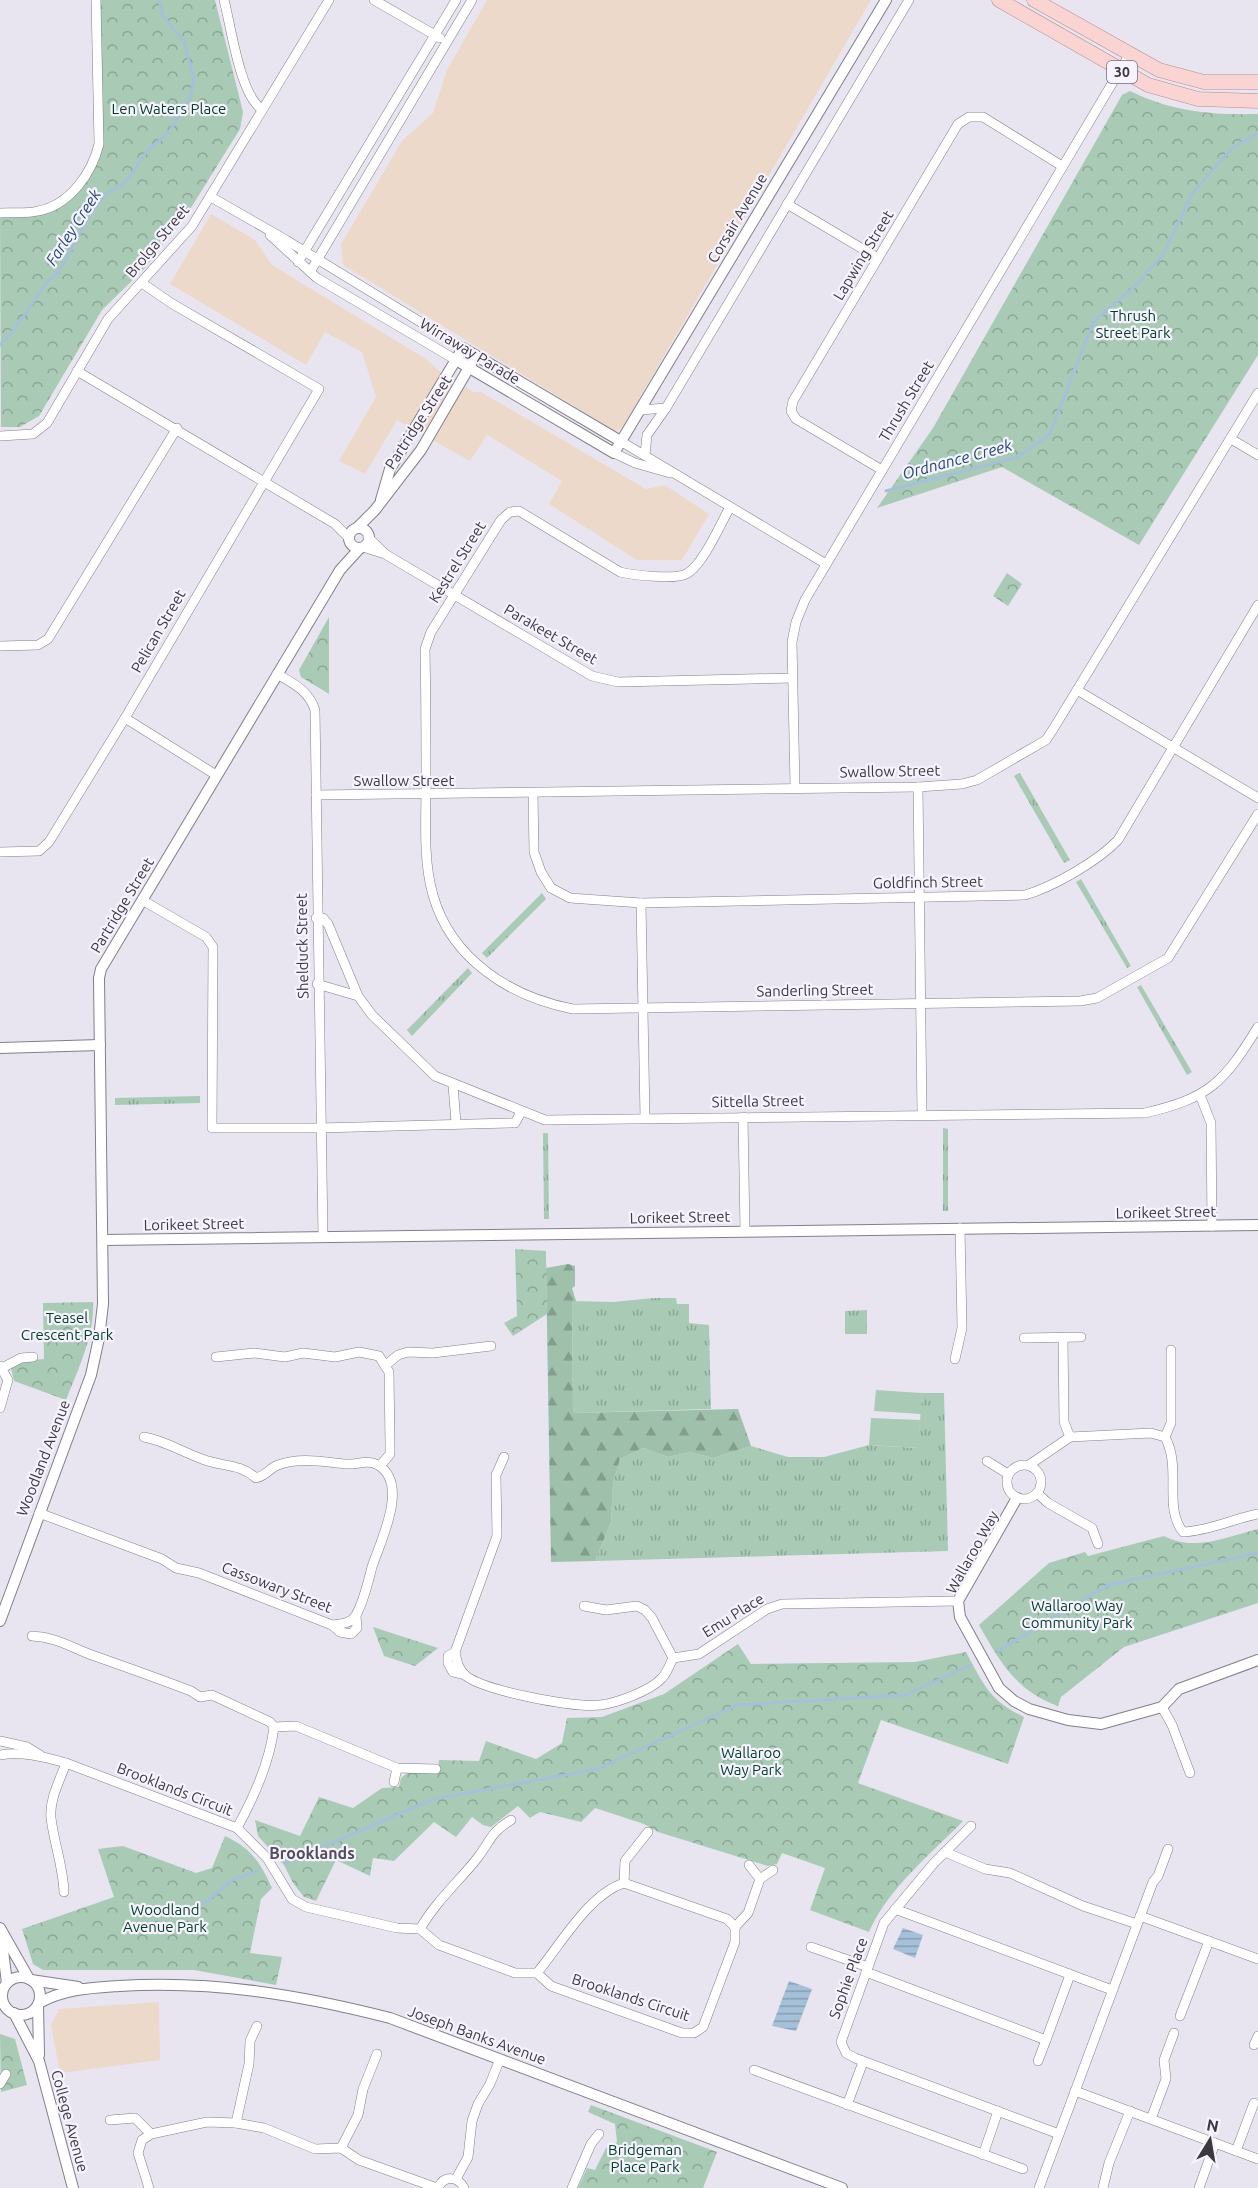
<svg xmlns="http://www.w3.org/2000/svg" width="1258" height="2188" font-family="Ubuntu,sans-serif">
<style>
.commercial{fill:#edd9ca}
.grass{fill:url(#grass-tufts)}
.forest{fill:url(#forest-firs)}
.park{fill:url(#park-crowns)}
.pitch{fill:#a9cbb6}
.water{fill:url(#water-rules)}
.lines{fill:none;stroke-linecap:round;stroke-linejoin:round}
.stream{stroke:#a5c0d9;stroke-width:3}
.minor-casing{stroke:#827f89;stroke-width:10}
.tertiary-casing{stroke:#827f89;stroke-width:12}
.primary-casing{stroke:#b58c8c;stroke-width:15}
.minor{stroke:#fff;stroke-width:9}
.tertiary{stroke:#fff;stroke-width:10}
.primary{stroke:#fad4d3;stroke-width:14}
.labels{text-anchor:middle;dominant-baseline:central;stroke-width:4.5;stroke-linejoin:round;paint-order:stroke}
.shield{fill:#f6f2fe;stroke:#737078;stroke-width:1.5}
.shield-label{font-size:14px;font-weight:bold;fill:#3b393e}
.park-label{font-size:15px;fill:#003f25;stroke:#f6f2fe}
.street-label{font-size:15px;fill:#3b393e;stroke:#f6f2fe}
.water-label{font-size:16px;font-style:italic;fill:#214b6f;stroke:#f6f2fe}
.neighbourhood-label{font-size:16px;font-weight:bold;fill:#524f59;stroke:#f6f2fe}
</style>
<defs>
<pattern id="grass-tufts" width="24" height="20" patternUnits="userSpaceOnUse" patternTransform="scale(1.5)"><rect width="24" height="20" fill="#a9cbb6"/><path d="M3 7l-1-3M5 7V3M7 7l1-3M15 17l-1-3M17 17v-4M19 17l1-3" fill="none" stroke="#8ba695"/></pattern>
<pattern id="forest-firs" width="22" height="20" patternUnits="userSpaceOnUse" patternTransform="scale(1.5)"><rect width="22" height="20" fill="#9fc1ac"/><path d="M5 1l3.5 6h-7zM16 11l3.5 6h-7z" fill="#839e8d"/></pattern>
<pattern id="park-crowns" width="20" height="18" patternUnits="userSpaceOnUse" patternTransform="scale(1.5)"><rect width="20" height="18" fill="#a9cbb6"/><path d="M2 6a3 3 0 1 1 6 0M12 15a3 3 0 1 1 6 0" fill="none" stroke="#8ba695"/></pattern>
<pattern id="water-rules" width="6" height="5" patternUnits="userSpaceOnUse" patternTransform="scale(1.5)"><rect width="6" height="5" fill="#a5c0d9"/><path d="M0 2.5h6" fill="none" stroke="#889db1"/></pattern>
</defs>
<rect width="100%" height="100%" fill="#e8e5f1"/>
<!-- commercial -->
<g class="commercial">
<path d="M487,0H871L622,428L615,431L343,265L341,244L402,141L433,113L447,70Z"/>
<path d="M211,214L255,240L272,265L426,359L438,370L474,392H481L646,489L665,485L709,514L682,560H637L549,504L562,481L487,435L470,461L397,420L365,474L339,461L376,397L362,352L325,332L306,365L170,284Z"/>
<path d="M159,2002L160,2060L60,2073L51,2025L59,2009Z"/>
</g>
<!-- grass -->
<g class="grass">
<path d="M1019,773H1020L1070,860L1064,863L1014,776Z"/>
<path d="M1081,879L1131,966L1127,968L1076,882Z"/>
<path d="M542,893L546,899L487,958L482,953Z"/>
<path d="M468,968L472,973L412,1036L407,1030Z"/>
<path d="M1141,985L1192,1072L1187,1075L1137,987Z"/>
<path d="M200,1096V1103L115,1105V1098Z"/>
<path d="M943,1128L948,1129V1211H943Z"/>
<path d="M543,1133H548L549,1219H544Z"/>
<path d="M654,1298H676L677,1304H689V1323L709,1325L711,1409L573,1413L572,1301L613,1302Z"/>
<path d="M867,1310V1334H845V1311Z"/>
<path d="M922,1393H944L948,1551L595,1561L611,1522L613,1484L620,1459L643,1448L668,1457L689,1452L713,1458L751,1446L788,1457H824L869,1445L918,1448Z"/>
</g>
<!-- forest -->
<path class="forest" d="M568,1264L575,1266V1286L572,1288L576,1301L572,1302L573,1413L738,1409L751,1446L713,1458L689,1452L668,1457L643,1448L620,1459L613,1484L611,1522L595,1561L551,1562L546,1268Z"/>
<!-- park -->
<g class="park">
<path d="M96,0H215L243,112L240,129L189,211L144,269L102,310L39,416L20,427H1L0,213L39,211L76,190L96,156Z"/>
<path d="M1130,91C1173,112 1211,115 1258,114V355L1139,545L1002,467L877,508L933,428L1122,95Z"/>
<path d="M1007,573L1022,584L1008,606L993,596Z"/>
<path d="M329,617V694L301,677L299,670Z"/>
<path d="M515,1249L546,1251L547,1314L513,1336L504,1323L517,1316Z"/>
<path d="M93,1302C95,1334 78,1370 66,1400L14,1381L10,1364L22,1361L44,1359L43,1303Z"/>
<path d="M1258,1529V1603L1124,1647L1061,1697L1058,1706C1016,1691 1000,1662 979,1625L1049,1563L1085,1552L1088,1556L1164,1536C1195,1552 1226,1537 1258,1529Z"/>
<path d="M373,1627L438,1648L415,1666L384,1656Z"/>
<path d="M738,1644L751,1664L915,1662L966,1652C984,1685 989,1700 1024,1717L1008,1764L881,1720L858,1783L963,1821C931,1854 888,1888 869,1932L810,1910L825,1868L782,1853L777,1864L768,1866L658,1832L644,1824L595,1808L581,1822L540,1812L530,1818L518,1806L491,1827L483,1825L472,1817L456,1837L434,1822L394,1861L373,1858L370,1876L336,1860L316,1901L304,1897L293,1883L284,1865L258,1836L255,1820L300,1836L319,1797L353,1808L382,1788L399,1787L401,1778L407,1773H438L439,1760L479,1761L486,1741L536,1759L562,1743L567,1718L602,1717L664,1694Z"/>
<path d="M225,1836C251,1848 260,1862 272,1888L261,1899L250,1953L282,1957L276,1985L194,1970H43L33,1964L22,1929L114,1897L98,1849L123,1846L196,1873L212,1868Z"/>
<path d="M0,2034L15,2039L27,2085L1,2092Z"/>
<path d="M591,2105L717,2152L703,2188H578L587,2168L595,2170L606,2148L617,2142L615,2124L588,2112Z"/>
</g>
<!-- pitch -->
<g class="pitch">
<path d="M876,1390L922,1393L921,1414L874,1411Z"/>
<path d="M871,1418L920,1420L919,1448L869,1445Z"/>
</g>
<!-- water -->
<g class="water">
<path d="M903,1928L923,1935L915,1958L893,1949Z"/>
<path d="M789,1981L812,1989L796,2031L772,2026Z"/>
</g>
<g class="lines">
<!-- stream -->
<g class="stream">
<path d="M0,345L13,331L48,281L58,273L88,218L105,194L125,183L147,151L169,132L191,95L194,80L185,43L163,16L159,0"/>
<path d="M886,491L1018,457L1049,435L1094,321L1133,288L1163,255L1192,194L1231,149L1258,133"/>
<path d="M998,1651L1108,1585L1258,1553"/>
<path d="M285,1863L434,1799L597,1769L737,1705L905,1695L971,1665"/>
<path d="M181,1913L206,1902L232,1880L258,1871"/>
</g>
<!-- minor casing -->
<g class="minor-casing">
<g id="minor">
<path d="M224,0C231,26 240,96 262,109"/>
<path d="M374,0L440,38"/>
<path d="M211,197L286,240L463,348"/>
<path d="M787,204L878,258"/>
<path d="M0,213C12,212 26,214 38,211C70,205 92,173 99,144L96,0"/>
<path d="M270,235L317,278L456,360"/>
<path d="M298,262L456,0"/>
<path d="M310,272L472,0"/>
<path d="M77,371L335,524L349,538"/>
<path d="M640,410L666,408"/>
<path d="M0,436L33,434L47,423L108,319L192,226L329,0"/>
<path d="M1231,439L1258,455"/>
<path d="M622,442L826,564"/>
<path d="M614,453L635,463L670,473"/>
<path d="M645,455L647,435L666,408L909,0"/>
<path d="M882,470L796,419L791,411L793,401L958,124L969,117H983L1062,166"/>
<path d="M730,507C721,523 702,567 686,574C674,580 633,575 620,572L519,511L510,512L501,520L431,632L425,649C426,695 426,740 426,786C426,820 423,861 433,895C451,959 510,997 573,1009L1080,1001L1097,998L1168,958L1258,814"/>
<path d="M368,537L383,552"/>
<path d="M363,547L385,554L592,676L618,682L791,678"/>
<path d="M0,646L38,645L48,639L177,428"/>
<path d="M277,674C293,683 309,691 315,710L323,1237"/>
<path d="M1077,690L1258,798"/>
<path d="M125,718L216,775"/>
<path d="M795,787L792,642L796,622L805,600L1129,55"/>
<path d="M918,787L922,1114"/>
<path d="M533,793L534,852L541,872L551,888L570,898L641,903L1025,895C1053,887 1098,861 1118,840L1258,605"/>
<path d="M316,795L918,787L962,784L977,780L1046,740L1052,731L1258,393"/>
<path d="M0,852L39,851L49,842L125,718L319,389L171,303L142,283"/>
<path d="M142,900L206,937L213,947L212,1128H320L511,1123H515L521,1112"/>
<path d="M641,903L645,1118"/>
<path d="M316,918H323L328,924L358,996L372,1015L435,1076L545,1120L1145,1113C1210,1098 1224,1082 1258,1027"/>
<path d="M317,984L358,996"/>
<path d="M453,1085L456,1123"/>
<path d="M1200,1095L1211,1123L1212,1226"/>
<path d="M743,1117L745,1231"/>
<path d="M1024,1338L1081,1337"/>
<path d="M1063,1338L1064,1422L1070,1437"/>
<path d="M216,1357L254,1353L285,1357L303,1353L335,1357L359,1352L379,1356L389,1372L390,1445V1454L380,1466"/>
<path d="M955,1359L962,1328L960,1228"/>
<path d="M386,1365L398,1355L408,1352L433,1353L491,1346"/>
<path d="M0,1366L8,1380L0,1408"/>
<path d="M2,1368L21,1358L33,1357"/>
<path d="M1165,1437L1171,1423V1350"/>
<path d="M504,1457L496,1475L497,1536L455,1652C457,1662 458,1669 466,1676C486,1691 574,1708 600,1705C617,1703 650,1691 662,1678C667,1673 670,1664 673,1658L699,1654L767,1609L782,1604L958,1601"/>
<path d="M987,1461L1008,1474"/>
<circle cx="1024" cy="1482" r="17"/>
<path d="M1029,1465L1070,1437L1151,1433L1165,1437C1182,1468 1163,1507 1183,1532C1208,1531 1233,1519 1258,1514"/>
<path d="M1037,1493L1048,1503L1092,1528L1098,1544"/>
<path d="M39,1513L162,1559L176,1568L199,1573L332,1625C341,1624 351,1624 356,1615C364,1601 368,1582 372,1567C380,1542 410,1484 378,1465C367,1459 357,1465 346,1464C323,1462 301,1457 278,1465C269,1468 268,1475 256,1478C239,1463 222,1467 202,1459C182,1452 166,1441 144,1437"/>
<path d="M584,1606L606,1610L637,1606L645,1610L652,1618L673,1658"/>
<path d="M332,1625L340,1632L351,1634L357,1628L356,1616"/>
<path d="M32,1636C55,1637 69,1646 89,1654C123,1666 157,1678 191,1691L200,1697L212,1695L270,1722L274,1727C270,1761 253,1799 237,1828"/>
<path d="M455,1652L448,1656V1663L453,1672L465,1675"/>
<path d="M1162,1707L1172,1725L1190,1773"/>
<path d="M274,1727L296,1726L397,1768L436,1769"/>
<path d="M0,1741L27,1747L40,1755"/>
<path d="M0,1755C22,1751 45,1757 66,1763L237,1828L267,1858L292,1899L306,1907L397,1928L420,1929L439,1945L515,1973H537L551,1986L682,2033H694L703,2027L735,1942V1927"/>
<path d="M394,1782L397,1768"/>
<path d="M971,1826L934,1863L884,1923L841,2042L846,2053L855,2058L1059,2134"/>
<path d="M945,1852L985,1869L1010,1873L1083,1906L1137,1924"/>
<path d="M760,1879L773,1870"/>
<path d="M624,1883L625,1861L648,1832"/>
<path d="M64,1892C63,1866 54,1843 51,1818C49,1800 60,1780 66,1763"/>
<path d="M895,1909L1112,1990"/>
<path d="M1140,1916L1258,1959"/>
<path d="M735,1927L748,1913L760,1879L749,1865"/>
<path d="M420,1929C435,1903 456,1884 475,1861C491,1842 488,1834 511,1820"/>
<path d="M811,1947L868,1967"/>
<path d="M866,1972L1046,2040L1070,1975"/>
<path d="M537,1973C561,1944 589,1894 624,1883L727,1919L735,1927"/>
<path d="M1180,2016L1209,1941"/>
<path d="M1254,2045L1258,2036"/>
<path d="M1038,2061L1046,2040"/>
<path d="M754,2070L1023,2169"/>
<path d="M0,2084L6,2074"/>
<path d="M1075,2091L1258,2159"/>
<path d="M847,2105L863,2062"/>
<path d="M1151,2119L1166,2079L1164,2060L1174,2033"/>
<path d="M110,2120L135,2118L151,2134"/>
<path d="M236,2123L249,2064L250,2041L257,2026"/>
<path d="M341,2148L358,2115L363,2089L377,2054"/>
<path d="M1236,2151L1254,2103"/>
<path d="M983,2155L998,2111"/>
<path d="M456,2179L468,2157L472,2121L478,2104L490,2084L500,2059"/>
<path d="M149,2188L138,2153L142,2140L151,2134L207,2122L236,2123L264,2128L315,2149L341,2148L359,2160L437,2188"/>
<path d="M438,2188C444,2175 458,2176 464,2188"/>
<path d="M572,2188L591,2144L599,2134"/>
<path d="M1039,2188L1153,1882L1158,1876L1168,1849"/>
<path d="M1103,2188L1109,2163L1130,2111"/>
<path d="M1199,2188L1215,2143"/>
</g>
</g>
<!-- tertiary casing -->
<g class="tertiary-casing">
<g id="tertiary">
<path d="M456,360L614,453L886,0"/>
<path d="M381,500L390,469L463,348L622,442"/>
<path d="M357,528L375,510L421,450L471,364"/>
<circle cx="359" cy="538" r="10"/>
<path d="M0,1048L100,1045"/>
<path d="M103,1240L1258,1225"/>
<path d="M1017,1498L958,1601L960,1617L999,1688L1014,1701L1029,1709L1068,1720L1101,1724L1162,1707L1179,1689L1258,1660"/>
<path d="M0,1621L91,1375L99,1338L103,1304L99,978L101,969L340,570L360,548"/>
<path d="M0,1928L29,1979"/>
<path d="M1,1934L7,1983"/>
<circle cx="21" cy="1996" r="19"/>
<path d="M31,1980L78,1987"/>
<path d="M39,2003C64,1989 90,1988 119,1986C212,1980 300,1995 390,2018L842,2188"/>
<path d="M38,2005L39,2055"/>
<path d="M14,2013L39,2061L73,2188"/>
</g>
</g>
<!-- primary casing -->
<g class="primary-casing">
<g id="primary">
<path d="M999,0L1148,85L1198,99L1258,101"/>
<path d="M1034,0L1159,70L1204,82H1258"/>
</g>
</g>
<!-- minor -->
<use href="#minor" class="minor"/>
<!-- tertiary -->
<use href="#tertiary" class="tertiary"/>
<!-- primary -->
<use href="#primary" class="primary"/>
</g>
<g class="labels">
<!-- shield labels -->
<rect class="shield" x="1107" y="61" width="30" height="22" rx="4.5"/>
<g class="shield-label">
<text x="1122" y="72">30</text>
</g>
<!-- park labels -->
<g class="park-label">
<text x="169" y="108">Len Waters Place</text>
<text x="1133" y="315">Thrush<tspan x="1133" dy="17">Street Park</tspan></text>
<text x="67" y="1317">Teasel<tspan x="67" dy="17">Crescent Park</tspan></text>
<text x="1077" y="1605">Wallaroo Way<tspan x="1077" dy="17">Community Park</tspan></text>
<text x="751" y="1752">Wallaroo<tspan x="751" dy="17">Way Park</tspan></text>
<text x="165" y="1909">Woodland<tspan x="165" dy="17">Avenue Park</tspan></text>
<text x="645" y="2149">Bridgeman<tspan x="645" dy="17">Place Park</tspan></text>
</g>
<!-- street labels -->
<g class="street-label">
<text transform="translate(737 218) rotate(-59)">Corsair Avenue</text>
<text transform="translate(157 241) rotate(-50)">Brolga Street</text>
<text transform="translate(863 255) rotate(-59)">Lapwing Street</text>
<text transform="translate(470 351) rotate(31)">Wirraway Parade</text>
<text transform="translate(906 401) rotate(-59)">Thrush Street</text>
<text transform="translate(418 422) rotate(-57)">Partridge Street</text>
<text transform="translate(457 562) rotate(-58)">Kestrel Street</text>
<text transform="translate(158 631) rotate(-60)">Pelican Street</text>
<text transform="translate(551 634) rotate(30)">Parakeet Street</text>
<text transform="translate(890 771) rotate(-1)">Swallow Street</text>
<text x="404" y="780">Swallow Street</text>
<text transform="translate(928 882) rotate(-1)">Goldfinch Street</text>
<text transform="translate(122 905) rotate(-59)">Partridge Street</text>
<text transform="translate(302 946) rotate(-91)">Shelduck Street</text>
<text transform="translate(815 990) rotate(-1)">Sanderling Street</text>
<text transform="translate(758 1101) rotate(-1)">Sittella Street</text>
<text transform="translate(1166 1212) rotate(-1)">Lorikeet Street</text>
<text transform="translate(680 1217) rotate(-1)">Lorikeet Street</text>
<text transform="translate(194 1224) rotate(-1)">Lorikeet Street</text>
<text transform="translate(43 1458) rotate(-69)">Woodland Avenue</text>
<text transform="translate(972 1552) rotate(-61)">Wallaroo Way</text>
<text transform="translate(277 1587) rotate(21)">Cassowary Street</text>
<text transform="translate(733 1615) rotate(-32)">Emu Place</text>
<text transform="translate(175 1789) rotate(21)">Brooklands Circuit</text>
<text transform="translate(848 1978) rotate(-70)">Sophie Place</text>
<text transform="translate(631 1997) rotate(18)">Brooklands Circuit</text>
<text transform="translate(477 2035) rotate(20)">Joseph Banks Avenue</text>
<text transform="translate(70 2121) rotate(75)">College Avenue</text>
</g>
<!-- water labels -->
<g class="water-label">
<text transform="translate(73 227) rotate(-57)">Farley Creek</text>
<text transform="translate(957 459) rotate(-15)">Ordnance Creek</text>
</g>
<!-- neighbourhood labels -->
<g class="neighbourhood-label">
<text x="312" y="1853">Brooklands</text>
</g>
</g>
<!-- north arrow -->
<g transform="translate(1210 2140) rotate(11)" stroke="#f6f2fe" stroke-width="4.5" paint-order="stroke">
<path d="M0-4.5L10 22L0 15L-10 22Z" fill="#3b393e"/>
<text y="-9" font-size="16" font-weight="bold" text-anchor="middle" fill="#3b393e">N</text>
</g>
</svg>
